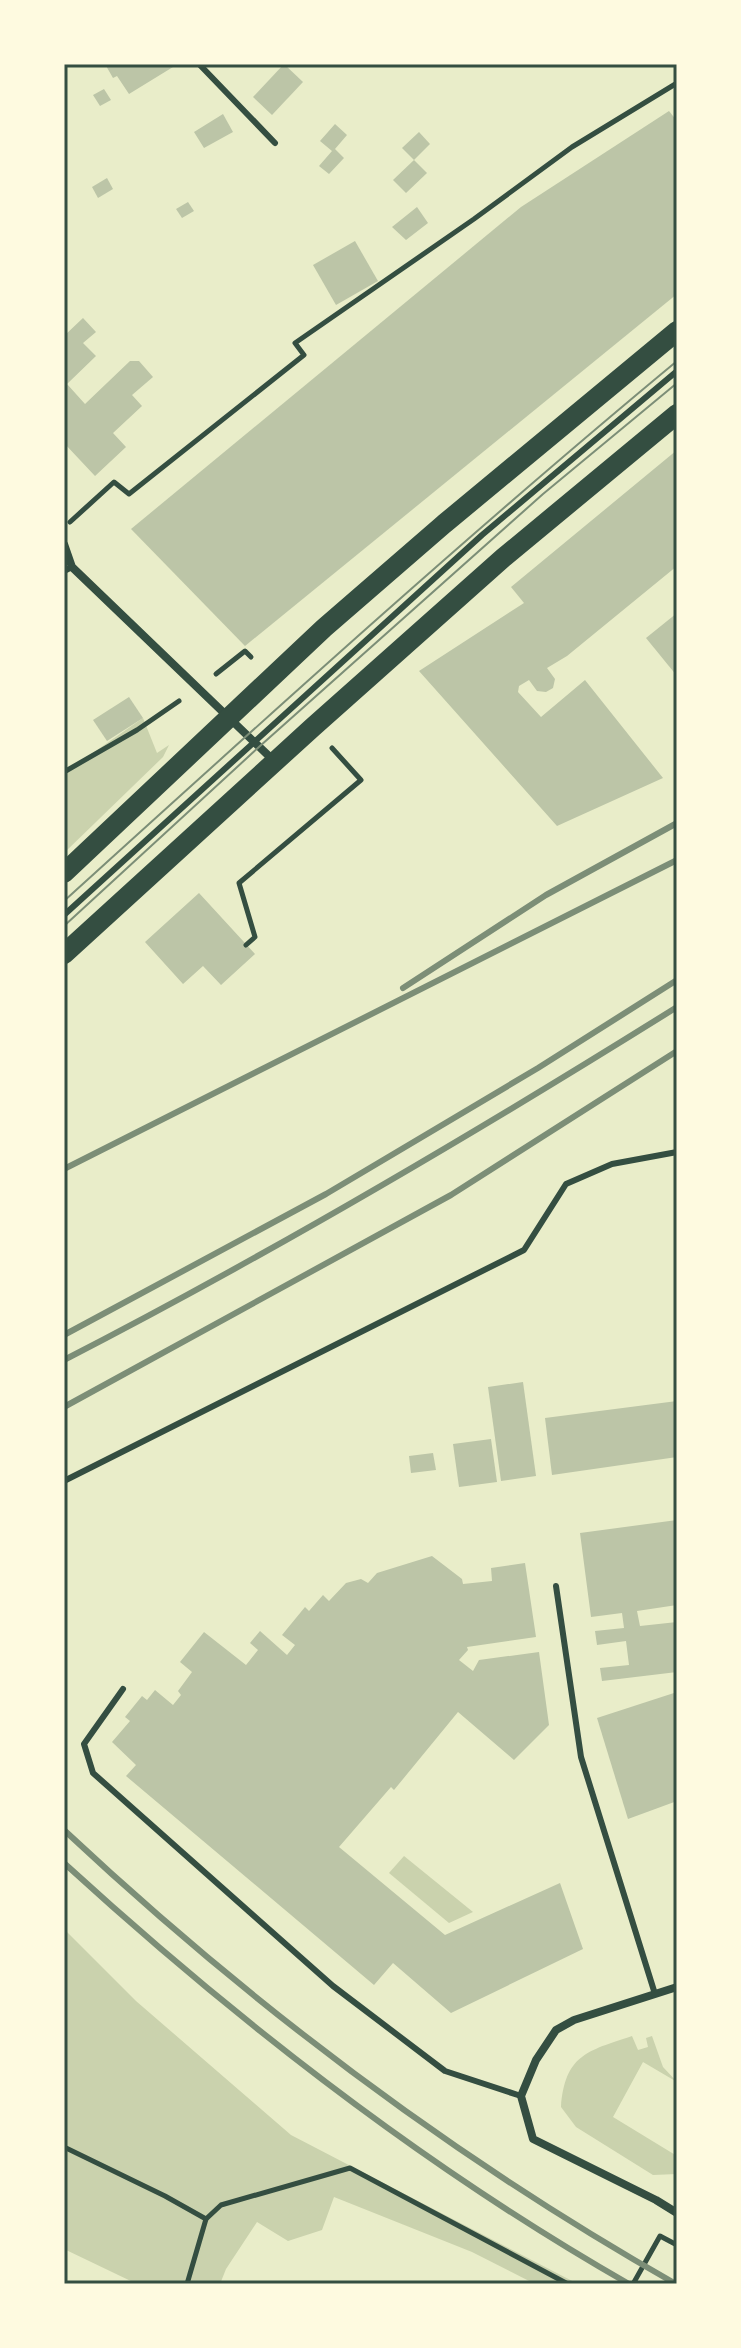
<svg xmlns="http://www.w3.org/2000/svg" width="741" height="2348" font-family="Jost,sans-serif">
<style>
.green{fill:#cad2ad}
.building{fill:#bcc5a7}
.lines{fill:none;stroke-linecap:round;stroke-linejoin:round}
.path{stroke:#344e41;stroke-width:5}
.service{stroke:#344e41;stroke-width:6}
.minor{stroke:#344e41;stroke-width:8}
.primary{stroke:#344e41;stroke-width:20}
.tram{stroke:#7c8e77;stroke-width:2}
.rail{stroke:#7c8e77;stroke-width:6}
.neatline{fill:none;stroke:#344e41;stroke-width:3}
</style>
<rect width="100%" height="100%" fill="#e9edc9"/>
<!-- green -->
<g class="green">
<path d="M143,718L157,753L169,745L163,757L64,853V773Z"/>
<path d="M404,1856L473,1912L449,1923L389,1873Z"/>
<path d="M64,1929L136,2001L291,2135L578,2284H535L472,2252L334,2197L322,2230L288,2241L257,2222L226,2269L220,2284H137L64,2249Z"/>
<path d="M632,2036L638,2050L648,2047L646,2038L652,2036L663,2067L677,2082L643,2062L613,2117L677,2156V2174L653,2175L576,2127L561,2107C565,2055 587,2051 632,2036Z"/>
</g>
<!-- building -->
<g class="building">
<path d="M105,64H170L173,67L129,94L117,76L113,78Z"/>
<path d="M284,64L303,82L272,115L253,97Z"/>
<path d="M104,89L111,100L100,106L93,95Z"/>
<path d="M669,111L677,121V294L245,646L131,529L521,207Z"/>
<path d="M223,114L233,132L204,148L194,132Z"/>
<path d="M335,124L347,135L335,149L344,158L329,174L319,166L332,151L320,141Z"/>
<path d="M419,132L430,144L414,160L402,148Z"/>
<path d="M414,160L427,173L406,193L393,180Z"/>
<path d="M107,178L113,189L98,198L92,187Z"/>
<path d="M188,202L194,211L182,218L176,209Z"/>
<path d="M417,207L428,223L406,240L392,227Z"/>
<path d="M355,241L378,281L336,305L313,265Z"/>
<path d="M83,318L96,332L83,343L96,356L67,384L85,404L130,361H139L153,377L132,395L142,406L113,433L126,447L95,476L64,443V336Z"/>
<path d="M677,450V566L567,656L547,668L555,679L553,688L546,692L537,691L529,680L519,686L518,692L541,717L585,680L663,778L557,826L419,671L524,603L511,587Z"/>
<path d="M677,613V676L646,638Z"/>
<path d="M129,697L143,718L107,741L93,720Z"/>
<path d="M199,893L255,954L221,985L203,966L183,984L145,942Z"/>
<path d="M523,1382L536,1476L501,1481L488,1387Z"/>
<path d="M677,1401V1457L552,1475L545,1418Z"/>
<path d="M491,1439L497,1482L459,1487L453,1444Z"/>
<path d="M433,1453L436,1470L411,1473L409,1456Z"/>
<path d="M677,1520V1605L637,1611L640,1626L677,1622V1672L602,1681L600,1668L629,1665L626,1641L597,1645L595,1631L624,1628L622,1613L591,1617L580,1533Z"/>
<path d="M432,1556L462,1579L463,1584L492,1581L491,1568L525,1563L536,1637L467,1647L468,1650L459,1660L473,1671L479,1660L539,1652L549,1725L514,1760L458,1712L394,1790L391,1787L339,1847L445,1935L560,1883L583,1949L451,2013L393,1963L374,1985L126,1776L136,1765L112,1742L130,1721L125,1717L142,1696L147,1700L155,1690L173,1705L181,1695L178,1691L192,1672L180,1662L204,1632L246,1665L258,1650L250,1643L260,1631L287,1655L295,1645L282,1635L305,1607L309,1611L323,1595L329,1601L346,1583L361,1579L368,1583L377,1573Z"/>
<path d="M677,1692V1801L628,1819L597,1718Z"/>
</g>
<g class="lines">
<!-- path -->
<g class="path">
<path d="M70,522L114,482L129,494L304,355L295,343L474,219L572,147L677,83"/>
<path d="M216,674L245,651L251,657"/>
<path d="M64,772L137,730L179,701"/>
<path d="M246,945L255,937L239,883L361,780L332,748"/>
<path d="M64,2147L165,2196L206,2219"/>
<path d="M187,2284L206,2219L221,2205L350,2168L568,2284"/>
<path d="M633,2284L660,2236L677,2245"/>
</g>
<!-- service -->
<g class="service">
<path d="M199,64L275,143"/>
<path d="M64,571L72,567"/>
<path d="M64,915L482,535L677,371"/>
<path d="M64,1481L524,1250L566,1184L612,1164L677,1152"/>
<path d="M556,1586L581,1757L655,1994"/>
<path d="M123,1689L84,1744L93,1773L333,1986L445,2071L521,2096"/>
</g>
<!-- minor -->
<g class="minor">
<path d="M64,544L72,567L273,760"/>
<path d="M677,1987L574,2020L556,2030L536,2060L521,2096L533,2139L656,2200L677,2213"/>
</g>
<!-- primary -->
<g class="primary">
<path d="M64,873L324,628L444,524L677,331"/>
<path d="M64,954L313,727L503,558L677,414"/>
</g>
<!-- tram -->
<g class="tram">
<path d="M64,901C266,718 467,535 677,361"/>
<path d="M64,926L260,746L543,494L677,383"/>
</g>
<!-- rail -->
<g class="rail">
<path d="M403,988L546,895L677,823"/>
<path d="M64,1169L677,860"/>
<path d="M64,1335L326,1194L538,1068L677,980"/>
<path d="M64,1360C274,1252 477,1132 677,1007"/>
<path d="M64,1407L451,1195L677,1051"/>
<path d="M64,1830C252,2006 452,2157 676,2284"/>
<path d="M64,1863C238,2022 424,2167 629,2284"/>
</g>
</g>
<!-- border -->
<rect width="741" height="2348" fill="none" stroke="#fefae0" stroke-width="132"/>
<rect x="66" y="66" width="609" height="2216" class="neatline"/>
</svg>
